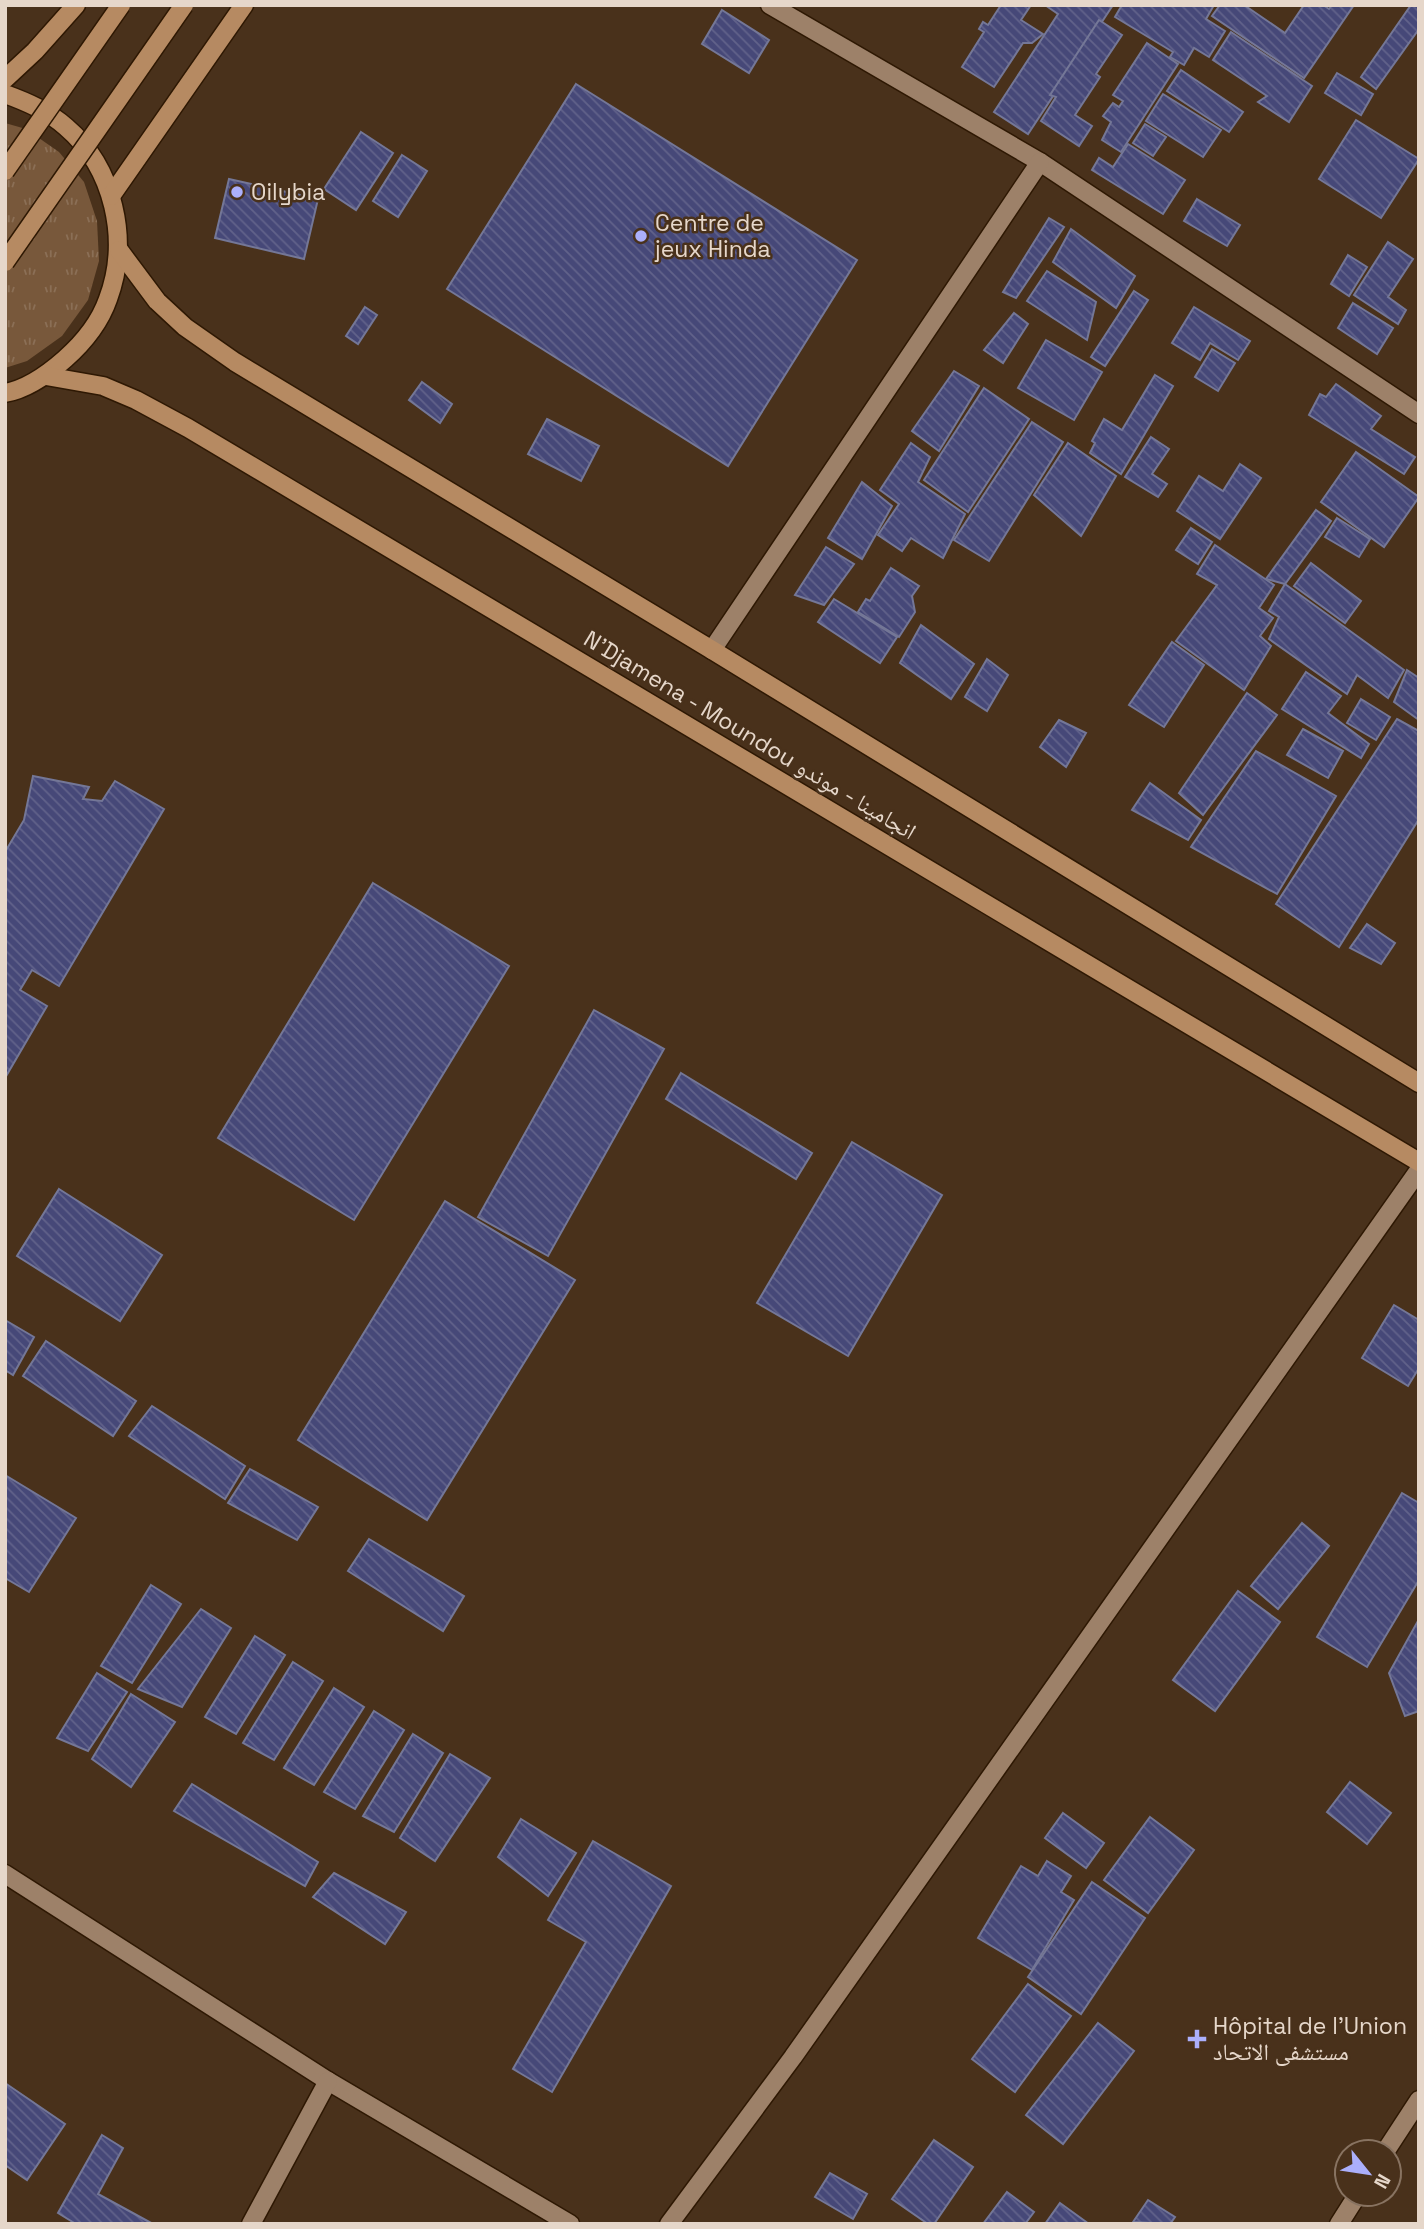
<svg xmlns="http://www.w3.org/2000/svg" width="1424" height="2229" font-family="'Space Grotesk','Noto Naskh Arabic',sans-serif">
<style>
.grass{fill:url(#grass-tufts)}
.building{fill:url(#building-back-hatch);stroke:#747797;stroke-width:2}
.lines{fill:none;stroke-linecap:round;stroke-linejoin:round}
.minor-casing{stroke:#2e1803;stroke-width:21}
.major-casing{stroke:#2e1803;stroke-width:21}
.minor{stroke:#9d8169;stroke-width:18}
.major{stroke:#b68a62;stroke-width:18}
.major-bridge-casing{stroke:#2e1803;stroke-width:21;stroke-linecap:butt}
.major-bridge{stroke:#b68a62;stroke-width:18}
.poi-dot{fill:#abaffb;stroke:#49311b;stroke-width:2.5}
.labels{text-anchor:middle;dominant-baseline:central;stroke-width:5;stroke-linejoin:round;paint-order:stroke}
.poi-label{font-size:23px;fill:#e6d7ca;stroke:#49311b;text-anchor:start}
.street-label{font-size:23px;fill:#e6d7ca;stroke:#49311b}
</style>
<defs>
<pattern id="grass-tufts" width="24" height="20" patternUnits="userSpaceOnUse" patternTransform="scale(1.75)"><rect width="24" height="20" fill="#78583b"/><path d="M3 7l-1-3M5 7V3M7 7l1-3M15 17l-1-3M17 17v-4M19 17l1-3" fill="none" stroke="#8b6f56"/></pattern>
<pattern id="building-back-hatch" width="6" height="6" patternUnits="userSpaceOnUse" patternTransform="scale(1.75)"><rect width="6" height="6" fill="#464878"/><path d="M-1 5l2 2M0 0l6 6M5-1l2 2" fill="none" stroke="#61628a"/></pattern>
</defs>
<rect width="100%" height="100%" fill="#49311b"/>
<!-- grass -->
<path class="grass" d="M5,123L26,129L59,152L84,182L97,221L99,261L88,300L62,336L27,361L5,368Z"/>
<!-- building -->
<g class="building">
<path d="M1001,5H1031L1021,20L1043,34L1032,43H1023L994,87L962,67L984,32L979,29L983,22L988,25Z"/>
<path d="M1045,5H1113L1028,134L994,112L1058,14Z"/>
<path d="M1122,5H1214L1206,19L1225,31L1209,57L1194,48L1184,65L1170,57L1173,52L1115,17Z"/>
<path d="M1220,5H1244L1285,33L1304,5H1323L1329,9L1332,5H1354L1304,78L1212,16Z"/>
<path d="M1411,5H1419V29L1376,89L1361,77Z"/>
<path d="M722,10L769,40L749,73L702,44Z"/>
<path d="M1099,20L1122,35L1096,74L1100,77L1075,115L1092,126L1079,146L1041,121L1056,97L1050,95Z"/>
<path d="M1231,32L1312,86L1289,122L1258,102L1267,96L1213,60Z"/>
<path d="M1147,43L1178,64L1121,152L1102,140L1111,122L1103,116L1113,103L1119,107L1123,101L1113,95Z"/>
<path d="M1181,70L1243,112L1229,132L1167,91Z"/>
<path d="M1337,73L1373,94L1361,115L1325,93Z"/>
<path d="M576,84L857,260L728,466L447,289Z"/>
<path d="M1163,94L1221,130L1203,157L1146,121Z"/>
<path d="M1356,120L1419,159L1381,218L1319,179Z"/>
<path d="M1145,124L1166,137L1153,156L1133,143Z"/>
<path d="M361,132L393,153L356,210L324,189Z"/>
<path d="M1128,144L1185,180L1163,214L1092,170L1099,158L1113,167Z"/>
<path d="M402,155L427,171L398,217L373,201Z"/>
<path d="M229,179L318,199L304,259L215,238Z"/>
<path d="M1197,199L1240,225L1227,246L1184,221Z"/>
<path d="M1049,218L1064,227L1016,298L1003,292Z"/>
<path d="M1071,229L1135,276L1116,308L1053,262Z"/>
<path d="M1388,242L1413,259L1388,297L1406,310L1398,324L1354,295Z"/>
<path d="M1348,255L1367,267L1349,296L1331,284Z"/>
<path d="M1047,271L1096,302L1087,340L1027,301Z"/>
<path d="M1134,291L1148,300L1105,366L1091,357Z"/>
<path d="M1353,303L1393,328L1377,354L1338,328Z"/>
<path d="M365,307L377,315L358,344L346,336Z"/>
<path d="M1194,307L1250,341L1238,360L1210,343L1200,360L1172,343Z"/>
<path d="M1014,313L1028,324L1003,363L984,350Z"/>
<path d="M1046,340L1102,372L1074,420L1018,388Z"/>
<path d="M1212,349L1235,363L1218,391L1195,377Z"/>
<path d="M954,371L979,386L939,451L912,431Z"/>
<path d="M1155,375L1173,386L1121,474L1090,453L1095,443L1092,441L1104,419L1122,430Z"/>
<path d="M422,382L452,404L440,423L409,400Z"/>
<path d="M1336,384L1381,416L1371,429L1415,457L1404,474L1309,415L1320,394L1326,397Z"/>
<path d="M984,388L1029,419L968,512L924,480Z"/>
<path d="M547,419L599,446L581,481L528,454Z"/>
<path d="M1032,422L1063,442L989,561L954,540Z"/>
<path d="M1151,437L1169,449L1152,474L1167,484L1158,497L1125,477Z"/>
<path d="M911,443L930,457L918,482L965,514L943,558L911,538L902,551L878,535L899,504L880,490Z"/>
<path d="M1068,443L1116,476L1081,536L1034,495Z"/>
<path d="M1356,452L1419,497L1384,547L1321,502Z"/>
<path d="M1240,464L1261,478L1220,539L1177,511L1199,476L1223,491Z"/>
<path d="M862,482L892,506L862,559L828,538Z"/>
<path d="M1316,510L1331,521L1285,584L1266,579Z"/>
<path d="M1337,518L1370,539L1359,557L1325,537Z"/>
<path d="M1191,528L1212,542L1198,564L1176,550Z"/>
<path d="M1215,545L1274,585L1259,608L1273,618L1260,636L1271,646L1244,690L1176,641L1217,585L1197,574Z"/>
<path d="M826,547L854,564L824,605L795,595Z"/>
<path d="M1311,563L1361,601L1345,623L1294,586Z"/>
<path d="M891,568L919,586L912,596L915,612L899,637L858,612L866,599L870,601Z"/>
<path d="M1285,584L1404,670L1388,698L1357,675L1347,694L1269,639L1279,617L1269,611Z"/>
<path d="M834,599L897,637L880,663L818,622Z"/>
<path d="M921,625L974,664L951,699L900,663Z"/>
<path d="M1172,642L1204,665L1164,727L1129,705Z"/>
<path d="M987,659L1008,675L987,711L965,697Z"/>
<path d="M1407,670L1419,678V720L1394,702Z"/>
<path d="M1306,672L1341,696L1328,713L1369,744L1361,758L1282,709Z"/>
<path d="M1247,693L1277,715L1203,815L1179,793Z"/>
<path d="M1361,699L1390,717L1376,740L1347,723Z"/>
<path d="M1397,719L1419,731V819L1339,947L1276,904Z"/>
<path d="M1059,720L1086,733L1066,767L1040,747Z"/>
<path d="M1303,729L1343,751L1328,778L1287,755Z"/>
<path d="M1256,751L1336,796L1277,894L1191,847Z"/>
<path d="M33,776L89,787L83,799L102,801L115,781L164,809L59,986L32,970L20,990L47,1006L5,1078V852L24,820Z"/>
<path d="M1150,783L1201,820L1188,840L1132,810Z"/>
<path d="M373,883L509,966L354,1220L218,1138Z"/>
<path d="M1367,924L1395,943L1381,964L1350,948Z"/>
<path d="M594,1010L664,1049L548,1256L478,1217Z"/>
<path d="M681,1073L812,1153L796,1179L666,1099Z"/>
<path d="M852,1142L942,1195L848,1356L757,1303Z"/>
<path d="M59,1189L162,1255L120,1321L17,1256Z"/>
<path d="M445,1201L575,1280L427,1520L298,1440Z"/>
<path d="M1394,1305L1419,1320V1368L1408,1386L1362,1358Z"/>
<path d="M5,1320L34,1337L13,1375L5,1370Z"/>
<path d="M46,1341L136,1401L113,1436L23,1376Z"/>
<path d="M152,1406L245,1466L225,1499L129,1436Z"/>
<path d="M250,1469L318,1507L297,1540L228,1503Z"/>
<path d="M5,1475L76,1518L29,1592L5,1578Z"/>
<path d="M1402,1493L1419,1503V1580L1367,1667L1317,1637Z"/>
<path d="M1302,1523L1329,1546L1278,1609L1251,1586Z"/>
<path d="M369,1539L464,1596L443,1631L348,1571Z"/>
<path d="M151,1585L181,1604L132,1683L101,1666Z"/>
<path d="M1238,1591L1280,1622L1215,1711L1173,1680Z"/>
<path d="M201,1609L231,1628L182,1707L138,1689Z"/>
<path d="M1419,1619V1711L1405,1716L1389,1673Z"/>
<path d="M255,1636L285,1655L236,1734L205,1717Z"/>
<path d="M293,1662L323,1681L274,1760L243,1743Z"/>
<path d="M97,1673L127,1692L88,1751L57,1738Z"/>
<path d="M334,1688L364,1707L314,1785L284,1768Z"/>
<path d="M131,1694L175,1722L131,1787L92,1759Z"/>
<path d="M374,1711L404,1730L355,1809L324,1792Z"/>
<path d="M413,1734L443,1753L394,1832L363,1816Z"/>
<path d="M450,1754L490,1778L435,1861L400,1838Z"/>
<path d="M1350,1782L1391,1813L1367,1844L1327,1812Z"/>
<path d="M192,1784L318,1862L305,1886L174,1811Z"/>
<path d="M1063,1813L1104,1843L1086,1868L1045,1838Z"/>
<path d="M1150,1817L1194,1850L1148,1913L1104,1880Z"/>
<path d="M521,1819L576,1853L548,1896L498,1857Z"/>
<path d="M593,1841L671,1886L552,2092L513,2069L586,1942L548,1920Z"/>
<path d="M1047,1861L1071,1876L1061,1892L1074,1900L1032,1970L978,1938L1021,1866L1038,1876Z"/>
<path d="M334,1873L406,1912L385,1944L313,1897Z"/>
<path d="M1092,1882L1145,1918L1081,2014L1028,1977Z"/>
<path d="M1028,1984L1071,2016L1015,2092L972,2059Z"/>
<path d="M1098,2023L1134,2051L1063,2144L1026,2115Z"/>
<path d="M5,2083L65,2124L27,2180L5,2165Z"/>
<path d="M102,2135L123,2148L98,2194L153,2224H76L58,2213Z"/>
<path d="M934,2140L973,2167L934,2224H928L892,2199Z"/>
<path d="M830,2173L867,2194L853,2219L815,2197Z"/>
<path d="M1007,2192L1034,2212L1025,2224H983Z"/>
<path d="M1148,2200L1175,2217L1170,2224L1133,2222Z"/>
<path d="M1060,2203L1089,2224H1045Z"/>
</g>
<g class="lines">
<!-- minor casing -->
<g class="minor-casing">
<g id="minor">
<path d="M770,5L1040,162L1419,414"/>
<path d="M712,650L1040,162"/>
<path d="M5,1874L328,2081L570,2224"/>
<path d="M1385,2152L1419,2100"/>
<path d="M251,2224L328,2081"/>
<path d="M669,2224L793,2057L1419,1170"/>
<path d="M1339,2224L1358,2194"/>
</g>
</g>
<!-- major casing -->
<g class="major-casing">
<g id="major">
<path d="M5,79L35,51L76,5"/>
<path d="M5,94C27,102 48,111 66,127C114,168 130,240 108,299C100,322 83,343 65,359C48,374 28,389 5,393"/>
<path d="M111,196L244,5"/>
<path d="M119,250L157,301L185,327L235,362L712,650L1419,1083"/>
<path d="M46,376L103,386L136,400L188,428L1419,1162"/>
</g>
</g>
<!-- minor -->
<use href="#minor" class="minor"/>
<!-- major -->
<use href="#major" class="major"/>
<!-- major-bridge casing -->
<g class="major-bridge-casing">
<g id="major-bridge">
<path d="M5,171L121,5"/>
<path d="M5,262L184,5"/>
</g>
</g>
<!-- major-bridge -->
<use href="#major-bridge" class="major-bridge"/>
</g>
<!-- markers -->
<g class="poi-dot">
<circle cx="237" cy="192" r="7"/>
<circle cx="641" cy="236" r="7"/>
<path d="M1193.5 2028.5h7v7h7v7h-7v7h-7v-7h-7v-7h7z"/>
</g>
<g class="labels">
<!-- poi labels -->
<g class="poi-label">
<text x="251" y="192">Oilybia</text>
<text x="655" y="223">Centre de<tspan x="655" dy="26">jeux Hinda</tspan></text>
<text x="1213" y="2026">Hôpital de l'Union<tspan x="1213" dy="26">مستشفى الاتحاد</tspan></text>
</g>
<!-- street labels -->
<g class="street-label">
<text transform="translate(750 735) rotate(31)">N'Djamena - Moundou انجامينا - موندو</text>
</g>
</g>
<!-- border -->
<rect width="1424" height="2229" fill="none" stroke="#e6d7ca" stroke-width="14"/>
<!-- north arrow -->
<g transform="translate(1368 2173) rotate(120)"><circle r="33" fill="#49311b" stroke="#887361" stroke-width="2"/>
<path d="M0-5L12 26L0 18L-12 26Z" fill="#abaffb"/>
<text y="-10" font-size="19" font-weight="bold" text-anchor="middle" fill="#e6d7ca">N</text>
</g>
</svg>
